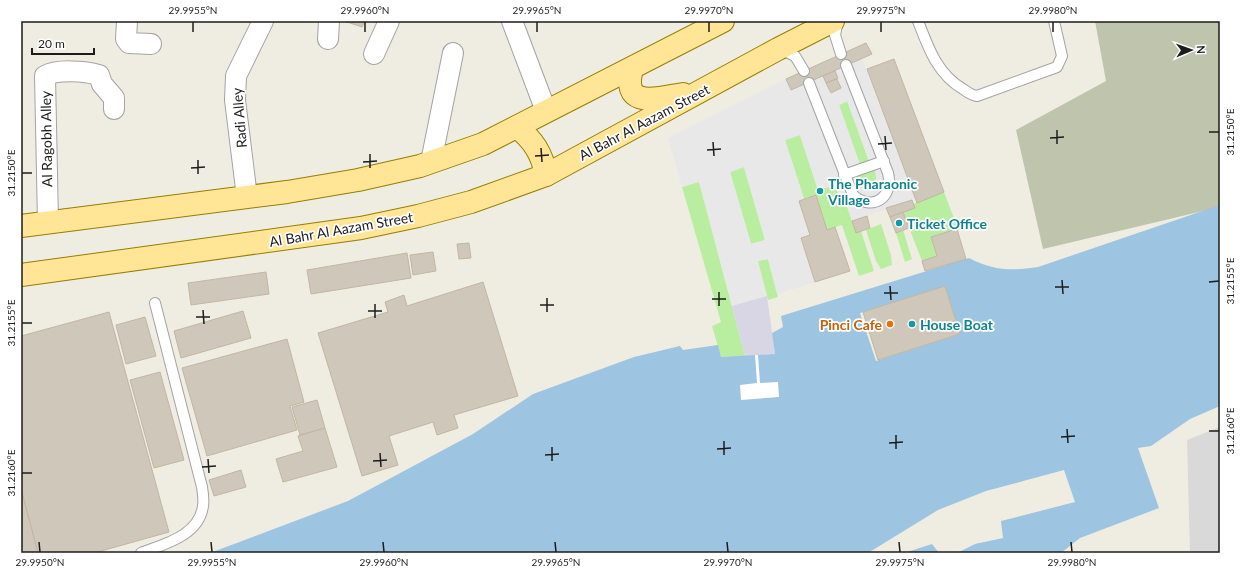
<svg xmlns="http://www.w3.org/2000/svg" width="1241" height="574" font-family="Lato,sans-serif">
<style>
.residential{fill:#dad9d9}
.construction{fill:#bfc4ac}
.grass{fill:#b9eea1}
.parking{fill:#e8e8e8;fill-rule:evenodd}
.plaza{fill:#d8d5e4}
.water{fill:#9dc4e0;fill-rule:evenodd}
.pier{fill:#fff}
.building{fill:#cfc7ba;stroke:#c1b6a2}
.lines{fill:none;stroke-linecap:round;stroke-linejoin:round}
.lane-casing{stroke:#a3a3a3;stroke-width:12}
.street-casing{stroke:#a3a3a3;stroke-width:22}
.primary-casing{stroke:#947f00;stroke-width:24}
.lane{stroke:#fff;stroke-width:10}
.street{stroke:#fff;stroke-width:20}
.primary{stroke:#ffe595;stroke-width:22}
.ticks{fill:none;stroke:#1c1c1c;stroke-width:1.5}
.culture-dot{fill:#0f9aa8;stroke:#fff;stroke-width:1.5}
.food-dot{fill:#e8710a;stroke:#fff;stroke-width:1.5}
.labels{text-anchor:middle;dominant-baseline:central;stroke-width:3.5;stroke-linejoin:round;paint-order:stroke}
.street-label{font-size:14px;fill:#1c1c1c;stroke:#fff}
.culture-label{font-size:14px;font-weight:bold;fill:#0d838f;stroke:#fff;text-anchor:start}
.food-label{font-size:14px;font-weight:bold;fill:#c56008;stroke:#fff;text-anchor:end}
.neatline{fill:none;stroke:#1c1c1c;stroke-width:1.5}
.ticks-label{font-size:10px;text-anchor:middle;fill:#1c1c1c}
</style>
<rect width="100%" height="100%" fill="#efede1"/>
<!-- residential -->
<path class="residential" d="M1220,427V553H1190L1187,440Z"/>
<!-- construction -->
<path class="construction" d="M1095,21H1220V207L1043,249L1016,130L1106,81Z"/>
<!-- grass -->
<g class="grass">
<path d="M848,101L869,162L860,165L839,105Z"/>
<path d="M800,135L818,190L835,185L842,205L846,204L856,232L861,231L874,271L859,276L842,225L827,230L816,195L804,199L785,140Z"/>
<path d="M744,167L765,240L751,244L730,172Z"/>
<path d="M875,167L877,186L866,190L854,175Z"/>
<path d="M699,181L745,356L721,357L712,326L721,322L682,187Z"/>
<path d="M944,192L958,229L931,237L937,256L922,261L903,212L915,208L913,204Z"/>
<path d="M881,224L891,255L892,265L881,269L876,261L866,230Z"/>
<path d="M903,230L912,259L905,262L896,233Z"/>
<path d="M768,259L778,297L768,300L757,261Z"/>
</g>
<!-- parking -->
<path class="parking" d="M862,58L915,199L852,221L847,204L842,205L835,185L818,190L800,135L785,140L804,199L799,201L810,235L801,238L815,282L777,294L768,259L758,261L767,296L732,306L699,182L682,187L668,138L786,79L791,90L823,76L831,93L841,88L835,71ZM847,101L869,161L860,165L839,105ZM744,167L765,240L751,244L730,172ZM875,167L877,185L866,190L854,175Z"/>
<!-- plaza -->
<path class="plaza" d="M767,296L775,354L745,356L732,306Z"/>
<!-- water -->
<g class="water">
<path d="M1220,205V406L1190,419L1151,446L1138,448L1159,508L1080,538L1061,553H957L975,544L1003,538L1001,521L1075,502L1064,470L986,491L938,510L868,553H210L348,501L473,434L533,394L634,357L680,346L683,350L718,345L721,357L775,354L772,333L783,327L781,316L969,258C994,271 1012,271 1038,267ZM945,286L960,334L876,361L860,313Z"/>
<path d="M932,544L939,553H904Z"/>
</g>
<!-- pier -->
<path class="pier" d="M755,355H758L760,383L778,382L779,397L741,400L740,385L757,383Z"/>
<!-- building -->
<g class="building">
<path d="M344,21H365L362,27Z"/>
<path d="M866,43L872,54L791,90L786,79Z"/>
<path d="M894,59L944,192L917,203L867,69Z"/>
<path d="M835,71L838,78L826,83L823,76Z"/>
<path d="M837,79L841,88L831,93L826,83Z"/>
<path d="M816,195L827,230L835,227L850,271L815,282L801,238L810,235L799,201Z"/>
<path d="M912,200L915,208L890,217L886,208Z"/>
<path d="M903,212L909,228L896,233L890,217Z"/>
<path d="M867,216L870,228L856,233L852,221Z"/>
<path d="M957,229L966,259L925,271L922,261L937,256L931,237Z"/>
<path d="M469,243L471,258L459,259L457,244Z"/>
<path d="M433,252L436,271L413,275L410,255Z"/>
<path d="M407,253L411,278L311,294L307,270Z"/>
<path d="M266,272L269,294L191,305L188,283Z"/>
<path d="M483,282L518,396L454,415L458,428L437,435L433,422L389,436L398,465L362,476L318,333L388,312L385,302L404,295L407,306Z"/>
<path d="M945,286L960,334L878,360L863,312Z"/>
<path d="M243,311L251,338L181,358L174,331Z"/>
<path d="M109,312L169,532L94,553H38L21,489V336Z"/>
<path d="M145,317L156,356L126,364L116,325Z"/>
<path d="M287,339L304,402L290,406L297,430L207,456L182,368Z"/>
<path d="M160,372L184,460L154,468L130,380Z"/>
<path d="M317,400L325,428L300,435L292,407Z"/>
<path d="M325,428L337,467L283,482L276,459L303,451L298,436Z"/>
<path d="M241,470L246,487L214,496L209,480Z"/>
<path d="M21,489L38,553H21Z"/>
</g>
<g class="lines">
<!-- lane casing -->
<g class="lane-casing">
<g id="lane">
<path d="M838,21L835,35L841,54"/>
<path d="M918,21C928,47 937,74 963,89C967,92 971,95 977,96L1057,67L1062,56L1054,21"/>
<path d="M780,49L795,56L804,71"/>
<path d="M809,83L853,195C872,212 894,198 888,173L846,65"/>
<path d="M844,175L884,161"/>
<path d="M141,553C164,544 199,536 203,506C204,500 203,493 202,487L155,303"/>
</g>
</g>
<!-- street casing -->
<g class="street-casing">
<g id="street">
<path d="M127,21L126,39L129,43L151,44"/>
<path d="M512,21L546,111"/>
<path d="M328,39L329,21"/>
<path d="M374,54L389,21"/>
<path d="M431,162L453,53"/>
<path d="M247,197L235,100L236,76L263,21"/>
<path d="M48,223L45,76C57,69 85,71 99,75L102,84L114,98V109"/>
</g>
</g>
<!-- primary casing -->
<g class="primary-casing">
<g id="primary">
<path d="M632,69C621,110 658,98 683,94"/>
<path d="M517,127C533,140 542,153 546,175"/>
<path d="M21,226L287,192L358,180L420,166L483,144L723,21"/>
<path d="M21,275L361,228L418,216L471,202L546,175L778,49L833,21"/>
</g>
</g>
<!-- lane -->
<use href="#lane" class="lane"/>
<!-- street -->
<use href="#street" class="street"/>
<!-- primary -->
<use href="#primary" class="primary"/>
</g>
<!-- ticks -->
<path class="ticks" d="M193,22V32M365,22V32M537,22V32M709,22V32M881,22V32M1053,22V32M1057,130V144M1209,132H1219M885,136L886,150M1050,138L1064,137M713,142L714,156M878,144L892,143M541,148L542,162M707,150L721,149M370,154V168M535,156L549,155M198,160V174M363,162L377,161M191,168L205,167M22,173H32M1062,280L1063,294M1209,282L1219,281M890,286L891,300M1055,287H1069M719,292V306M884,293H898M547,298V312M712,299H726M375,304V318M540,305H554M203,310L204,324M368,311H382M196,317H210M22,323H32M1067,429L1068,443M1209,431H1219M896,435V449M1061,437L1075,436M724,441V455M889,443L903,442M552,447V461M717,449L731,448M380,453L381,467M545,455L559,454M208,459L209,473M373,461L387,460M202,467L216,466M22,473H32M39,542L40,552M211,542L212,552M383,542L384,552M555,542L556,552M727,542L728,552M899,542L900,552M1071,542L1072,552"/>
<!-- markers -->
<g class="culture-dot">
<circle cx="820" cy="191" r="4"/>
<circle cx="899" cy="223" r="4"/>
<circle cx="912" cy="324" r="4"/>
</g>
<circle class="food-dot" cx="890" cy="324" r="4"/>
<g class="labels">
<!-- street labels -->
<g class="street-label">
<text transform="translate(239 118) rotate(-95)">Radi Alley</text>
<text transform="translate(644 122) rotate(-28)">Al Bahr Al Aazam Street</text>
<text transform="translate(46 139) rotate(-91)">Al Ragobh Alley</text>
<text transform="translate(341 229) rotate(-10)">Al Bahr Al Aazam Street</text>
</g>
<!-- culture labels -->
<g class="culture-label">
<text x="828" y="183">The Pharaonic<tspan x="828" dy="16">Village</tspan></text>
<text x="907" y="223">Ticket Office</text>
<text x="920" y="324">House Boat</text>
</g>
<!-- food labels -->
<g class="food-label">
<text x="882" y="324">Pinci Cafe</text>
</g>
</g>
<!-- border -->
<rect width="1241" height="574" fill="none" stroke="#ffffff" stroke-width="44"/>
<!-- north arrow -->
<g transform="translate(1191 50) rotate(88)" stroke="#ffffff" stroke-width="3" paint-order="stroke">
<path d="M0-3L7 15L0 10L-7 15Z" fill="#1c1c1c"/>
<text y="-6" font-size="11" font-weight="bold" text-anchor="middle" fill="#1c1c1c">N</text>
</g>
<!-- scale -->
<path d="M32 48v6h62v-6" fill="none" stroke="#1c1c1c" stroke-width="2"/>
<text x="38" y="48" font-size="12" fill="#1c1c1c" stroke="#ffffff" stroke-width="3" paint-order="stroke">20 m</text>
<rect x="22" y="22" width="1197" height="530" class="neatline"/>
<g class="ticks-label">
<text x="193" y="14">29.9955°N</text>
<text x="365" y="14">29.9960°N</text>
<text x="537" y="14">29.9965°N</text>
<text x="709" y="14">29.9970°N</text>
<text x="881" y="14">29.9975°N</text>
<text x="1053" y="14">29.9980°N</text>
<text transform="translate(1230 132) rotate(-90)" y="4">31.2150°E</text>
<text transform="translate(11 173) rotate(-90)" y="4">31.2150°E</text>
<text transform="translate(1230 281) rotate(-90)" y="4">31.2155°E</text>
<text transform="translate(11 323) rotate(-90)" y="4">31.2155°E</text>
<text transform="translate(1230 431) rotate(-90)" y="4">31.2160°E</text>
<text transform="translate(11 473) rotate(-90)" y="4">31.2160°E</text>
<text x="40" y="566">29.9950°N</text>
<text x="212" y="566">29.9955°N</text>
<text x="384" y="566">29.9960°N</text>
<text x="556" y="566">29.9965°N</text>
<text x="728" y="566">29.9970°N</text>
<text x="900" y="566">29.9975°N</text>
<text x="1072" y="566">29.9980°N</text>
</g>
</svg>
